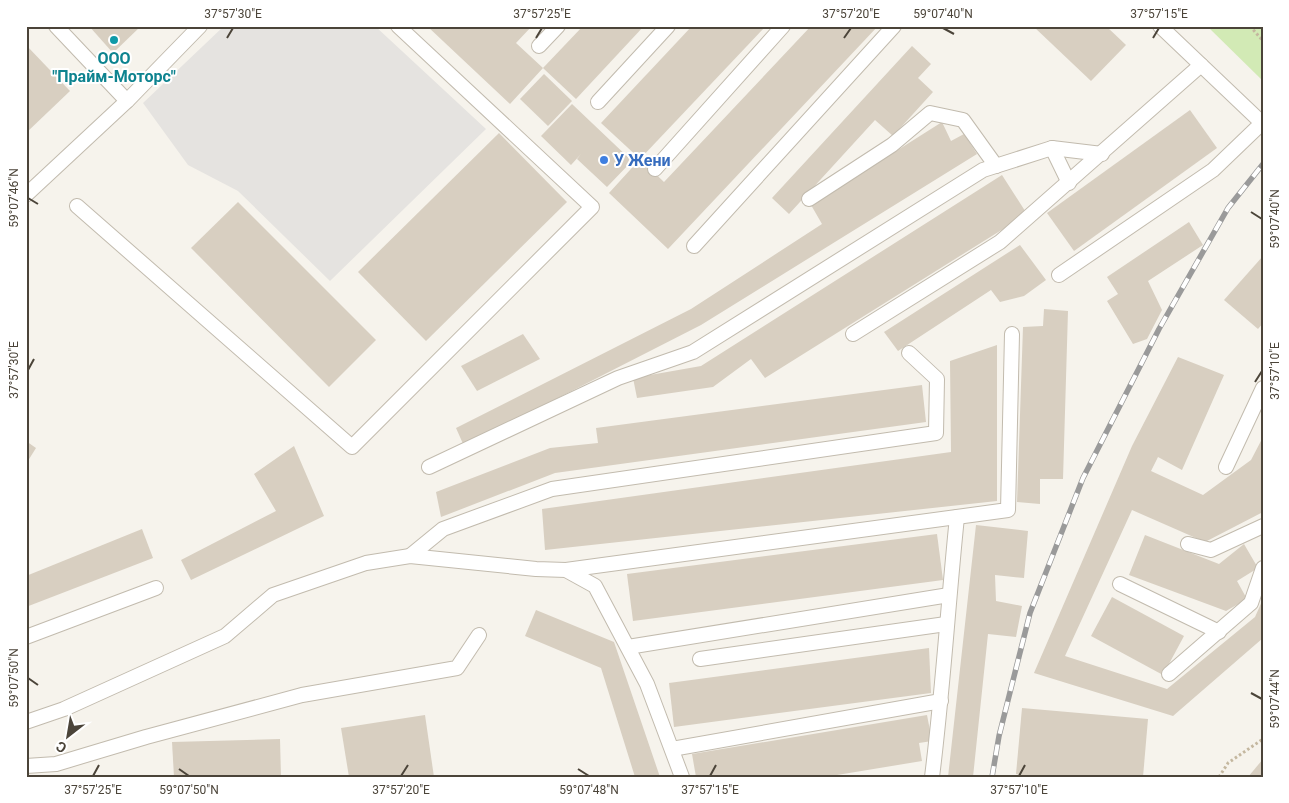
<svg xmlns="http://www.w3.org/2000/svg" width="1289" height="803" font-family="Roboto,sans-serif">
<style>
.green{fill:#d2eab5}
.parking{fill:#e5e3e0}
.building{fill:#d8cfc1}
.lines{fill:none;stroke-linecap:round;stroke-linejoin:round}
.lane-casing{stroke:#c2bbae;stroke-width:16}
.path{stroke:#c4b79f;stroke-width:3;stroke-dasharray:2.5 2.5;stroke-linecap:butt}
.lane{stroke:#fff;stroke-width:14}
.rail-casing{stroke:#9a9a9a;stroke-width:5.5}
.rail{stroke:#fff;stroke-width:4;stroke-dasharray:11;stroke-linecap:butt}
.ticks{fill:none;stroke:#4b4439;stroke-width:2}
.culture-dot{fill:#0f9aa8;stroke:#fff;stroke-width:2}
.shop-dot{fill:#3f7fe0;stroke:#fff;stroke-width:2}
.labels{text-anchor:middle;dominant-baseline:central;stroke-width:4;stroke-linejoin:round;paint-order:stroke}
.culture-label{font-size:16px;font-weight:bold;fill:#0d838f;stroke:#fff}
.shop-label{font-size:16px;font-weight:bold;fill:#366cbe;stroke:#fff;text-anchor:start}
.neatline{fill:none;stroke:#4b4439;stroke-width:2}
.ticks-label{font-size:12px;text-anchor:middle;fill:#4b4439}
</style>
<rect width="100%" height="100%" fill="#f6f3ec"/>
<!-- green -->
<path class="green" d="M1207,26H1263V81Z"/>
<!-- parking -->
<path class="parking" d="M224,26H375L486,129L330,281L238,191L188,165L143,103Z"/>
<!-- building -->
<g class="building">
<path d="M89,26H141L113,53Z"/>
<path d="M427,26H532L516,43L543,68L510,104Z"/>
<path d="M583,26H644L576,99L543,68Z"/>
<path d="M692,26H766L640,159L601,123Z"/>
<path d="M811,26H878L668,249L609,193L640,159L664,182Z"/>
<path d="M1033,26H1106L1126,45L1091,81Z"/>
<path d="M26,45L70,91L26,133Z"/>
<path d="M912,46L931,64L918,78L933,92L893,136L875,120L789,214L772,198Z"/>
<path d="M544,74L572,101L548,126L520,99Z"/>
<path d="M572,104L632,161L607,187L577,159L581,154L571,165L541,136Z"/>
<path d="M1190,110L1217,148L1074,251L1047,213Z"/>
<path d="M942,122L951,141L964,134L977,154L701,325L464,446L456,428L691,309L822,224L811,205Z"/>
<path d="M499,133L567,202L426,341L358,272Z"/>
<path d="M1002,175L1027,214L765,378L751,359L713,387L637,398L633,378L701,366Z"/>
<path d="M238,202L376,340L329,387L191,248Z"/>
<path d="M1189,222L1203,245L1148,281L1162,310L1147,339L1133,344L1107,301L1118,294L1107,277Z"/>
<path d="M1020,245L1046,280L1024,296L1000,302L991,290L898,351L884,332Z"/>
<path d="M1263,256V323L1258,329L1224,300Z"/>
<path d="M1044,309L1068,311L1063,479H1040V504L1017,502L1023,327L1043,326Z"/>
<path d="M523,334L540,359L477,391L461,366Z"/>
<path d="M997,345V501L545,550L542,509L951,452L950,361Z"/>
<path d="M1178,357L1224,375L1182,470L1158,457L1151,471L1203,495L1251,460L1263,437V512L1205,542L1132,510L1065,656L1167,689L1255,617L1263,599V638L1173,716L1034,673L1132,446Z"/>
<path d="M922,385L926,422L555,473L441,517L436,492L550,448L598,443L596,428Z"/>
<path d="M26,441L36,448L26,464Z"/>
<path d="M294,446L324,516L191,580L181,560L276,511L254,474Z"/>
<path d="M976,525L1028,531L1024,578L995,575L996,601L1022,606L1016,637L988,634L973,777H948Z"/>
<path d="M142,529L153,558L26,607V576Z"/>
<path d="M937,534L943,580L633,621L627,574Z"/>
<path d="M1145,535L1219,564L1244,544L1258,568L1237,581L1247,599L1226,611L1129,575Z"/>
<path d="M1112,597L1184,636L1163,675L1091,636Z"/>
<path d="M536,610L614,642L660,777H635L601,668L525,636Z"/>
<path d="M929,648L931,693L674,727L669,683Z"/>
<path d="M1022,708L1148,719L1143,777H1028L1016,774Z"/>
<path d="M425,715L434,777H349L341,728Z"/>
<path d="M927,715L932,741L919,743L922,761L825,777H696L692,754Z"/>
<path d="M280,739L281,777H174L172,742Z"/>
<path d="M1263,759V777H1248Z"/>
</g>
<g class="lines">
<!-- lane casing -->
<g class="lane-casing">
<g id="lane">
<path d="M56,26L127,101L200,26"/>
<path d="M539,46L558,26"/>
<path d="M598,102L668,26"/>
<path d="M1052,148L1102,154"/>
<path d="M655,169L783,26"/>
<path d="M26,195L127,101"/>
<path d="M809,199L892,145L930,113L963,120L996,166"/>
<path d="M77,206L352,447L592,207L398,26"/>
<path d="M694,246L894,26"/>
<path d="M1059,275L1213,170L1262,123L1160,26"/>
<path d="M853,334L1000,242L1201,65"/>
<path d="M429,467L618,378L693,352L983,170L1052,148L1069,183"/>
<path d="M1226,467L1263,388"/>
<path d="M1188,544L1211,550L1263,526"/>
<path d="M410,556L443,529L552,489L936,433L937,379L909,353"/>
<path d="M566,570L1008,510L1012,334"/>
<path d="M1120,584L1219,632"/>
<path d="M26,637L156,588"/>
<path d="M628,647L949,595"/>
<path d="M700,659L946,624"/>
<path d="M1169,674L1251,603L1263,568"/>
<path d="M26,722L64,709L225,636L273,595L366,563L410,556L536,569L566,570L595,586L647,684L682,777"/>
<path d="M672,749L941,701"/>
<path d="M26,766L56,764L146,737L302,695L457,668L479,635"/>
<path d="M932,777C943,690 948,604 957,517"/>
</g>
</g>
<!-- path -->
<g class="path">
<path d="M1250,26L1263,41"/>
<path d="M1219,777L1228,763L1263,739"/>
</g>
<!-- lane -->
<use href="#lane" class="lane"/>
<!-- rail casing -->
<g class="rail-casing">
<path id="rail" d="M992,777L999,736L1030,613L1083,478L1159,329L1228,208L1263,164"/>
</g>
<!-- rail -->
<use href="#rail" class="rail"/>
</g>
<!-- ticks -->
<path class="ticks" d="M943,28L954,34M227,38L233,28M536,38L542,28M844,38L851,28M1153,38L1159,28M28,198L38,204M1251,212L1262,219M28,370L34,359M1255,382L1262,371M28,678L38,685M1251,693L1262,699M179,769L189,776M578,769L589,776M93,776L99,765M401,776L408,765M710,776L716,765M1019,776L1025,765"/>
<!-- markers -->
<circle class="culture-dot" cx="114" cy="40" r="5"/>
<circle class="shop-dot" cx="604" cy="160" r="5"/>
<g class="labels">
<!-- culture labels -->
<g class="culture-label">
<text x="114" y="58">ООО<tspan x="114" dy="18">"Прайм-Моторс"</tspan></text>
</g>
<!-- shop labels -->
<g class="shop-label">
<text x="614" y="160">У Жени</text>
</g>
</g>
<!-- border -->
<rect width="1289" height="803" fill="none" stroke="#ffffff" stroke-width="55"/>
<!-- north arrow -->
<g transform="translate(68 736) rotate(211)" stroke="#ffffff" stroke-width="4" paint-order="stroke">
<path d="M0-4L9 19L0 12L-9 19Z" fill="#4b4439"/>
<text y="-8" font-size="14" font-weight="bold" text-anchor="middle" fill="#4b4439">С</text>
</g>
<rect x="28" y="28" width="1234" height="748" class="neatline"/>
<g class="ticks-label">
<text x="233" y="18">37°57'30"E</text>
<text x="542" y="18">37°57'25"E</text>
<text x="851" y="18">37°57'20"E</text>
<text x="943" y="18">59°07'40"N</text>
<text x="1159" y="18">37°57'15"E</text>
<text transform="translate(14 198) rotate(-90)" y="4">59°07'46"N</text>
<text transform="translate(1275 219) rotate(-90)" y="4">59°07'40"N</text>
<text transform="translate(14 370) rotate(-90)" y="4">37°57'30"E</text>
<text transform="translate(1275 371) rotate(-90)" y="4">37°57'10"E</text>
<text transform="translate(14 678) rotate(-90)" y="4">59°07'50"N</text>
<text transform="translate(1275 699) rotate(-90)" y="4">59°07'44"N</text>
<text x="93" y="794">37°57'25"E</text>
<text x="189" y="794">59°07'50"N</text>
<text x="401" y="794">37°57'20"E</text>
<text x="589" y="794">59°07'48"N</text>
<text x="710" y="794">37°57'15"E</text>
<text x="1019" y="794">37°57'10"E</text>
</g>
</svg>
